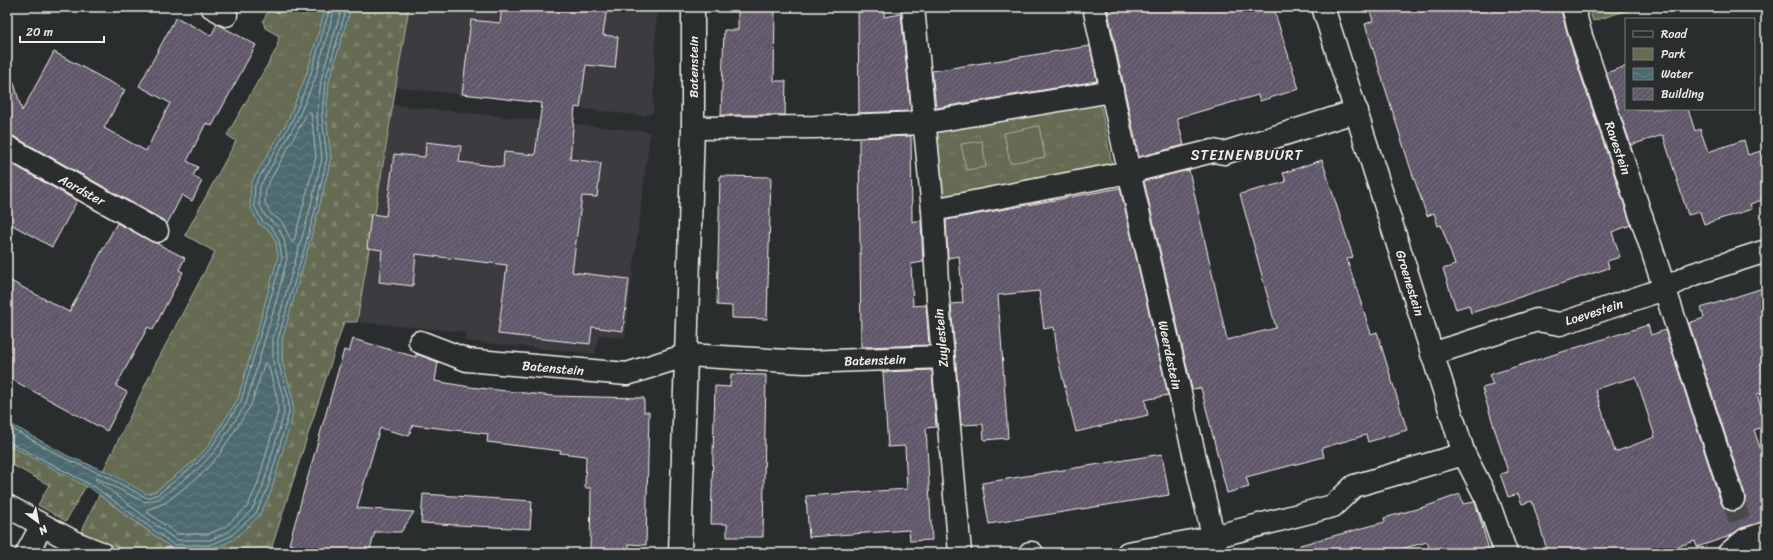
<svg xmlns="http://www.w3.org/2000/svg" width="1773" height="560" font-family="Sriracha,sans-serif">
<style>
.built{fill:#3a3a40}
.grass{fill:url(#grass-tufts);stroke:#acae9d}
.forest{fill:url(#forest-firs);stroke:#acae9d}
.park{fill:#656c52;stroke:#acae9d}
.water{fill:url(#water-waves);stroke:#90a19f}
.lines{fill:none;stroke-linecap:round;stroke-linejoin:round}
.shore{stroke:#b1bbb8;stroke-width:1}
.building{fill:url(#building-hatch);stroke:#f4f1e8;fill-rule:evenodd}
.minor-tunnel{stroke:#484a4a;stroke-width:22;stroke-dasharray:22 11;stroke-linecap:butt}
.minor-casing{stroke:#f4f1e8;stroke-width:25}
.minor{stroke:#2a2d2e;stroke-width:22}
.labels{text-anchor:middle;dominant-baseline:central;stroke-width:3;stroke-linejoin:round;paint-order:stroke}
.street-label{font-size:13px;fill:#f4f1e8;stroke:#2a2d2e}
.neighbourhood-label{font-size:14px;letter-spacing:1px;fill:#f4f1e8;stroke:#2a2d2e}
</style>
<defs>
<pattern id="grass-tufts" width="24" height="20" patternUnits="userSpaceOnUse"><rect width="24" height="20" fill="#656c52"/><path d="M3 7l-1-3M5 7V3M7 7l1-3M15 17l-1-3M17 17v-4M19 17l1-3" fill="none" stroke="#7c816b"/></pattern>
<pattern id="forest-firs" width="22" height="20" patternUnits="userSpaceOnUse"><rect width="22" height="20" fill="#656c52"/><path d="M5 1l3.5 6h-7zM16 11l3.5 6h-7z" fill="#7c816b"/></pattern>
<pattern id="water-waves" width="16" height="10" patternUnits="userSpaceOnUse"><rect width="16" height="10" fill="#4d6b6f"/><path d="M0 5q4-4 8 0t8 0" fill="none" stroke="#678184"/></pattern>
<pattern id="building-hatch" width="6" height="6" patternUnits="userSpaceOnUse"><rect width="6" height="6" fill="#60596b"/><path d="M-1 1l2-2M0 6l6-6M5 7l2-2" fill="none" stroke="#777180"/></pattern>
</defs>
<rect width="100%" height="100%" fill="#2a2d2e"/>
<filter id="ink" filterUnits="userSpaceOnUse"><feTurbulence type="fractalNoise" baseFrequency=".025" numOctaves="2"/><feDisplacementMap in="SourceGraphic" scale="8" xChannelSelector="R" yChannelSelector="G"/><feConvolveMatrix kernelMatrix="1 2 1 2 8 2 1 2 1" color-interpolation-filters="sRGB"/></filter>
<g filter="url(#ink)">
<!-- built -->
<g class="built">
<path d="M409,7H657L653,113L644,116L396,87Z"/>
<path d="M393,105L650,132L625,338L599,335L595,354L464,341L465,332L357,322Z"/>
</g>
<!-- grass -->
<g class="grass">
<path d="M270,7H326L306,76L288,120L251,184L259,224L270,231L276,242L278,257L238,399L208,446L193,462L156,491L147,494L103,471L156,363L215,252L185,235L236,141L227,135L277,48L279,36L265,28L263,21Z"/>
<path d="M1100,102L1113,170L944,200L934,131Z"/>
</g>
<!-- forest -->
<g class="forest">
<path d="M351,7H409L357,322H344L270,553H131L81,532L99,495L173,549L248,526L259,516L271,492L281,455L292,396L282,361V340L317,216L331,158L326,116L329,81Z"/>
<path d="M7,444L86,486L66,521L38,505L49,485L7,462Z"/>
</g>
<!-- park -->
<g class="park">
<path d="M1588,7H1638L1593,21Z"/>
<path d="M1039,126L1045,157L1010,163L1004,133Z"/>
<path d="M982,141L986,167L966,170L961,144Z"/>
</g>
<!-- water -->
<path class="water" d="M326,7H351L329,81L326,116L331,158L317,216L282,340V361L292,396L293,414L271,492L259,516L233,540L211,549H173L93,490L7,444V422L68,456L110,473L147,494L156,491L193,462L208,446L238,399L278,257L276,242L270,231L259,224L250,206L251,183L288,120L306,76Z"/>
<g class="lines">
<!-- shore -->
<g class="shore">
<path d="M335,7L315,79L296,123L260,186L259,204L266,217L278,227L284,239L287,258L277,298L246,404L215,451L200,467L159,499L144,502L97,478L95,479L176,540H210L228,532L252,510L262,489L284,413L283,397L273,362V338L309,213L322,158L317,117L321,80L342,7"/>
<path d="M309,111L311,113L316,157L294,241L292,242L282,222L270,213L265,203L266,188Z"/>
<path d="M265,363L268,364L277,398L278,412L257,486L247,507L225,527L208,534H177L147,512L146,510L165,503L203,473L219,455L251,405Z"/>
<path d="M7,426L66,459L108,477L147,498L158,494L196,464L211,448L241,401L282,258L279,241L273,229L262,221L254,205L255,185L292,121L310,77L330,7"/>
<path d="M7,441L95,487L174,545H211L231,536L256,513L267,490L289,413L288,396L278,361V339L314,215L327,158L322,117L325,81L347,7"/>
</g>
</g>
<!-- building -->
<g class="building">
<path d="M502,7H607L603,35L618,37L615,68L586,65L580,108L575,107L570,159L601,163L597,197L582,196L572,272L629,279L623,331L592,327L590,344L498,334L507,265L416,254L413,286L379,282L382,250L367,248L371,214L386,216L394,154L425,157L426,142L461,146L459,162L503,167L504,152L535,155L542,103L462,94L471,20L500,23Z"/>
<path d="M738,7H775L774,81H786L785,115H721L724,30H738Z"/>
<path d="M858,7H884V17L901,14L911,111L859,113Z"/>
<path d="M1107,7H1273L1299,89L1260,101L1258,95L1177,118L1184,145L1139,157Z"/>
<path d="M1369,7H1560L1569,40L1631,225L1612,232L1620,257L1607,261L1609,268L1471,313L1469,305L1456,309L1443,269L1455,265L1441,225L1438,226L1434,213L1427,216L1410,167L1365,24L1373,21Z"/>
<path d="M176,17L211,36L217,24L256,45L212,126L206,123L187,161L198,167L193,176L202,181L192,201L182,195L167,224L163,220L13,136L7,135V84L14,83L22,111L54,52L125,90L104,128L146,151L170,103L139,86Z"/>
<path d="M1090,46L1097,81L936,108L932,71Z"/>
<path d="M1626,66V109H1688L1695,131L1700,129L1708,152L1744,140L1748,155L1761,151L1766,168V195L1761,197L1762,200L1750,204L1752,209L1704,224L1700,212L1688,215L1663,135L1631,145L1606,73Z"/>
<path d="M911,136L912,222L921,220L923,262L911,264L913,306L926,305L929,345L861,347L859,138Z"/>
<path d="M1322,160L1353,257L1347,259L1371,334L1377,332L1407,430L1368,442L1366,435L1322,448L1324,457L1246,477L1249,487L1227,493L1201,388L1192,389L1144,181L1189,170L1227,340L1276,328L1240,194L1286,182L1283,173Z"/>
<path d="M7,161L77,201L52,247L7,222Z"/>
<path d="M720,176L771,177L767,319L732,318V306L717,305Z"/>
<path d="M1120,188L1168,395L1145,400L1148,415L1076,432L1058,359L1054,327L1044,329L1039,291L998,295L1008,438L984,440L983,424L961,425L951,304L963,303L959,256L948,258L946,220Z"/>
<path d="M117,223L185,258L179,270L183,272L153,330L148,327L116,386L127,392L107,431L7,377V279L69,312Z"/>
<path d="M1766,287V393L1757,394L1766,426L1754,430L1766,465V521L1741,528L1730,536L1697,547L1695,541L1656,553H1548L1532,501L1522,504L1518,494L1508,497L1504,485L1500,474L1508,472L1482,388L1493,385L1489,375L1648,325L1651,335L1665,330L1721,503L1725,509L1730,511H1736L1743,507L1745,501V495L1689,323L1704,318L1701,308ZM1636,377L1655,437L1615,452L1595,389Z"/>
<path d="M353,339L416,357V354L438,362L435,381L470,387L552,396L644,398V412H649L646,545L629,544V553H590L591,488H585L586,456L560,453L561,451L487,442L488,434L413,425L409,436L380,428L357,508L414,512L401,532H375L369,553H292L294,545L289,544L307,480L344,350L349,352Z"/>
<path d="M932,370L936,427L926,428L932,540L910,541L909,530L809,537L806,496L907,489L905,446L888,447L883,372Z"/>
<path d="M731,374L766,375L763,537H727V524H711L715,386L730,387Z"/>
<path d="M1162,454L1169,495L989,524L982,483Z"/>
<path d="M423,494L532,501L530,529L421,523Z"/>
<path d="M1460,494L1463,504L1475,502L1490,553H1442L1440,547L1430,550L1427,542L1386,553H1301L1300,545L1385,522L1384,518L1427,506Z"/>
</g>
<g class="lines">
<!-- minor-tunnel -->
<path class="minor-tunnel" d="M1733,499L1740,523"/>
<!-- minor casing -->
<g class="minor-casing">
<g id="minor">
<path d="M212,7L226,15"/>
<path d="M913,7L933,210L938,300L960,553"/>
<path d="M1094,7L1129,172L1217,553"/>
<path d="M1323,7L1464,454L1487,499L1506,553"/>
<path d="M1573,7L1581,36L1624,164L1733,499"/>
<path d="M693,128L815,127L923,123L1112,91"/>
<path d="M7,147L157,231"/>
<path d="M933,210L1129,172L1213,151L1224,153L1357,111"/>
<path d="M420,342L467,360L627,374L687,355L805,362L943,357"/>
<path d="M1432,354L1537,320L1560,324L1664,289L1691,275L1766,251"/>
<path d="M7,506L76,543L101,553"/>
<path d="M27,553L42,525"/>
<path d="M680,553L693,128V7"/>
<path d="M1030,553H1032"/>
<path d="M1128,553L1213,537L1333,506L1354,486L1464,454"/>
<path d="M1729,553L1745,540L1766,533"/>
</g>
</g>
<!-- minor -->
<use href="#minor" class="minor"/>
</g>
</g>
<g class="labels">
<!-- street labels -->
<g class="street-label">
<text transform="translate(693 67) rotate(-90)">Batenstein</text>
<text transform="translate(1618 148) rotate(71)">Ravestein</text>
<text transform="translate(82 190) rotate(29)">Aardster</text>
<text transform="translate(1410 283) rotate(73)">Groenestein</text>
<text transform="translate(1594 312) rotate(-18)">Loevestein</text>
<text transform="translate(941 338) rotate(-95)">Zuylestein</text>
<text transform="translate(1170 355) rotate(78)">Weerdestein</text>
<text transform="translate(875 360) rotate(-2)">Batenstein</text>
<text transform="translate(553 368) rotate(5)">Batenstein</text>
</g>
<!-- neighbourhood labels -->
<g class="neighbourhood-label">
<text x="1247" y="155">STEINENBUURT</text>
</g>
</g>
<!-- margin -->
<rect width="1773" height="560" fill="none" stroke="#2a2d2e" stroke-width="24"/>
<rect x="12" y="12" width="1749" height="536" fill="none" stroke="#f4f1e8" stroke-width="1.5" filter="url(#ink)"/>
<!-- legend -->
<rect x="1625" y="18" width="130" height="92" fill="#2a2d2e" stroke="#7b7b78"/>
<rect x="1633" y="31" width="20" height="6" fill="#2a2d2e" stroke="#7b7b78"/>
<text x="1661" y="38" font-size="12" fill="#f4f1e8">Road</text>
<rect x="1633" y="48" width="20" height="12" fill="#656c52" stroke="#7b7b78"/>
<text x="1661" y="58" font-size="12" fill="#f4f1e8">Park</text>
<rect x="1633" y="68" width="20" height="12" fill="url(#water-waves)" stroke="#7b7b78"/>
<text x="1661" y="78" font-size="12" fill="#f4f1e8">Water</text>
<rect x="1633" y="88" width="20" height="12" fill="url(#building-hatch)" stroke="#7b7b78"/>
<text x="1661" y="98" font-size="12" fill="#f4f1e8">Building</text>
<!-- north arrow -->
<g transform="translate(38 522) rotate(148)" stroke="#2a2d2e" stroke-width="3" paint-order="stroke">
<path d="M0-3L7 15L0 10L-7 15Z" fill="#f4f1e8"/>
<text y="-6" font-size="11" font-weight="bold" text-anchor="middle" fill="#f4f1e8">N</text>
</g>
<!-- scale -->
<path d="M20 36v6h84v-6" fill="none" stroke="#f4f1e8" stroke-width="2"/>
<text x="26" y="36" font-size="12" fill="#f4f1e8" stroke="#2a2d2e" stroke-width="3" paint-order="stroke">20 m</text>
</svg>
